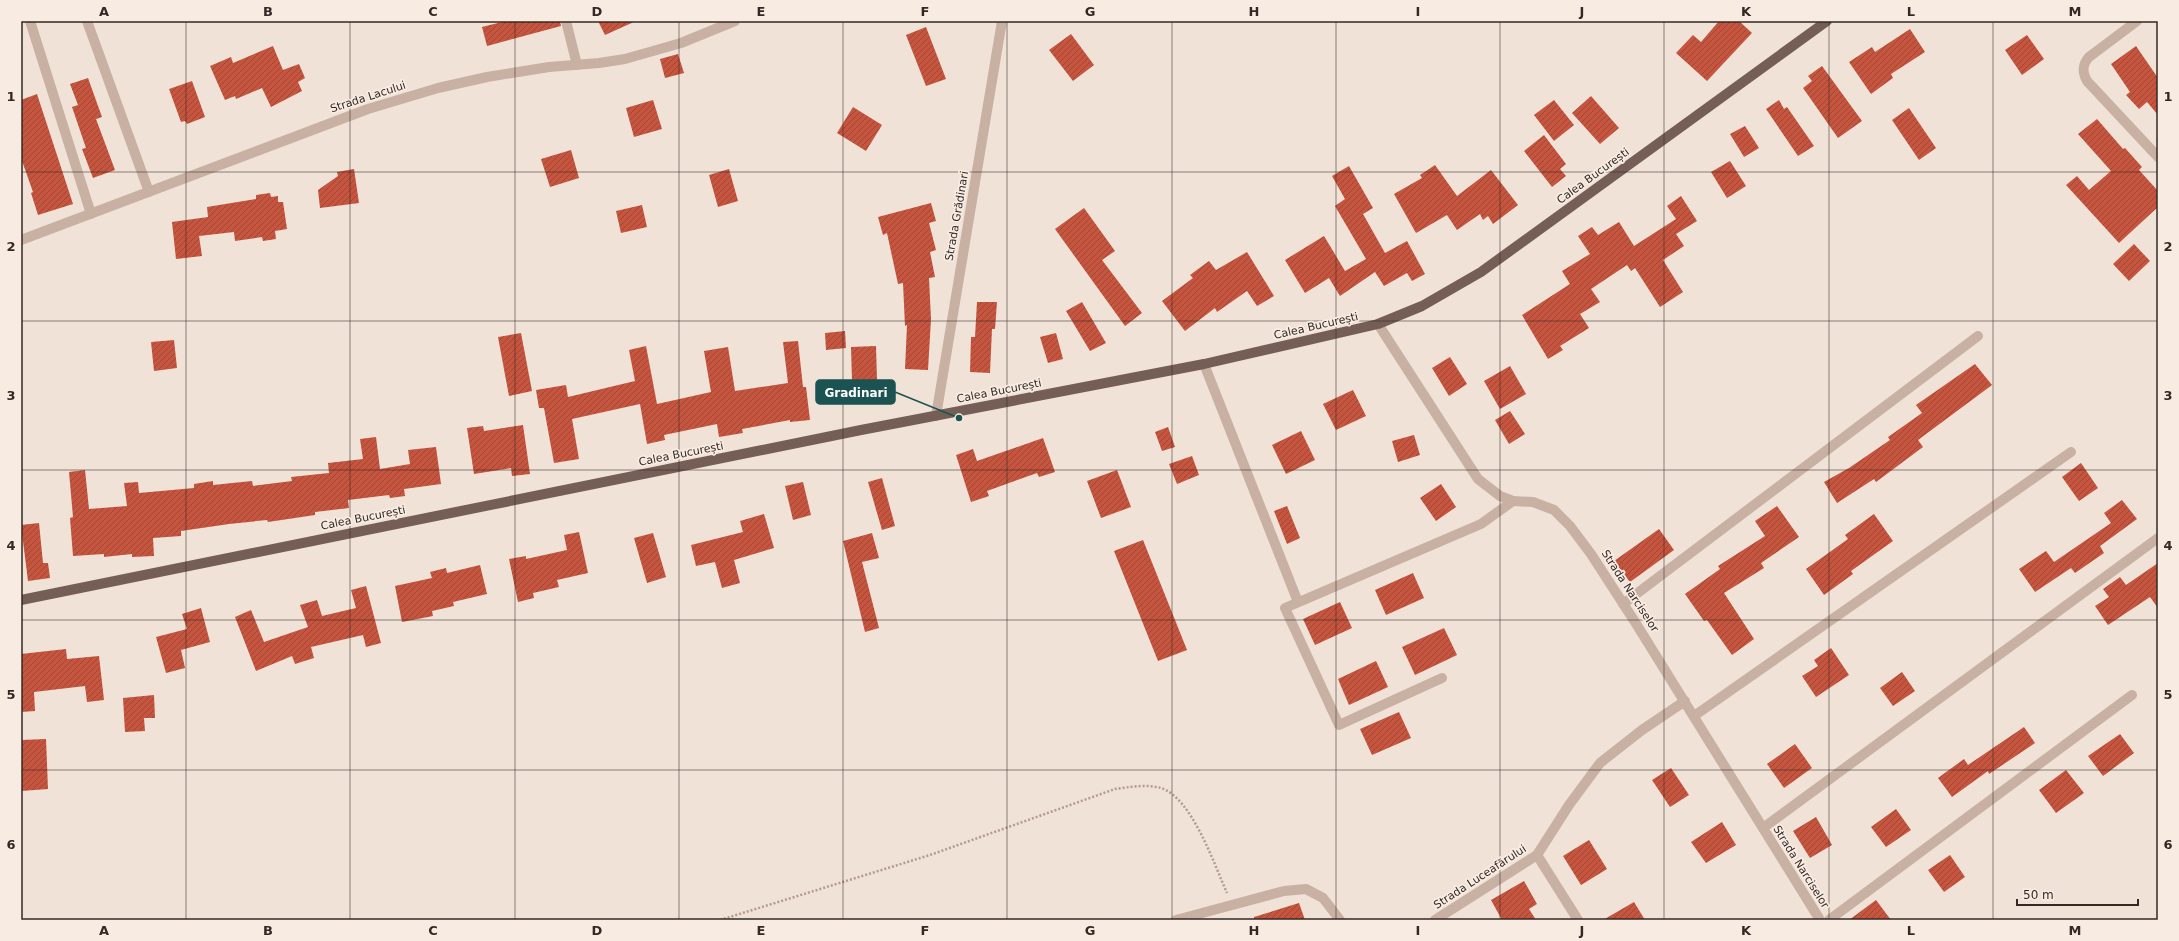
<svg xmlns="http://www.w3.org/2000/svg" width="2179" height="941" font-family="'DejaVu Sans',sans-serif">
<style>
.building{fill:url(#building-hatch)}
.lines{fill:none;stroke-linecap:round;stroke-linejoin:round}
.path{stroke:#b39b8d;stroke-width:2.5;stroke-dasharray:2 2;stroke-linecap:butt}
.minor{stroke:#c8b1a3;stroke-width:10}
.major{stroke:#755e56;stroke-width:10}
.grid{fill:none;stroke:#332825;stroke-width:1;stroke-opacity:0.55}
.labels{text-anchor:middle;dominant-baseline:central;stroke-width:3.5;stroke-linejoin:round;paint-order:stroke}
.street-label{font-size:11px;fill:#332825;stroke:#f8ece2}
.leader{fill:none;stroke:#1b5353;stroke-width:1.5}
.callout-dot{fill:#1b5353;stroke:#f8ece2;stroke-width:1.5}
.callout{fill:#1b5353;stroke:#1b5353;stroke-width:1.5}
.callout-label{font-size:12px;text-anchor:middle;font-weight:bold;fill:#fff}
.neatline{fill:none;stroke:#332825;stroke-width:1.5}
.grid-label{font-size:13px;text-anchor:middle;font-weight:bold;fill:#332825}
</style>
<defs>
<pattern id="building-hatch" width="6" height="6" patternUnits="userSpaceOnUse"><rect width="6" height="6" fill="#c5553f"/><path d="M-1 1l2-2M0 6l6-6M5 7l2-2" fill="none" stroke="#a14635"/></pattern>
</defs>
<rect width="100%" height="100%" fill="#f0e2d6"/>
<!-- building -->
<g class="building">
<path d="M506,21H560L561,26L487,46L482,27Z"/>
<path d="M598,21H636L605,35Z"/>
<path d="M1719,21H1739L1752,33L1707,81L1676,53L1693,35L1701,42Z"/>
<path d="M926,27L946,79L926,86L906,35Z"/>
<path d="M1910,29L1925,52L1891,74L1893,78L1871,94L1849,62L1872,47L1875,52Z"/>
<path d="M1071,34L1094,65L1073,81L1049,50Z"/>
<path d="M2027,35L2044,59L2022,75L2005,50Z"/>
<path d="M273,46L283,70L299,64L305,78L298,82L302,91L271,107L262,88L236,99L235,96L225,100L210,66L231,57L233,63Z"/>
<path d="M2136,46L2158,78V115L2147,102L2139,109L2126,95L2130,92L2111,64Z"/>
<path d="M678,54L684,73L665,78L660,59Z"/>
<path d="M1822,66L1862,121L1838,138L1803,88L1812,81L1808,76Z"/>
<path d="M88,78L102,117L96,119L115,170L93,178L82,149L86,148L72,107L78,105L70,84Z"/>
<path d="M192,81L205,117L187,124L185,121L181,122L169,89Z"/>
<path d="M37,94L73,204L38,215L31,193L33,192L21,158V100Z"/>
<path d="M1591,96L1619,128L1600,144L1572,113Z"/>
<path d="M653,100L662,129L634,137L626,108Z"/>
<path d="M1554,100L1574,125L1554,141L1534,115Z"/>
<path d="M1779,100L1784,109L1787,107L1814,146L1798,156L1766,109Z"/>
<path d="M853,107L882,125L866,151L837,133Z"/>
<path d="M1909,108L1936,148L1919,160L1892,120Z"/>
<path d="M2097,119L2123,149L2125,148L2142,167L2139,170L2158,191V207L2119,243L2066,185L2077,176L2089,190L2111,171L2078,134Z"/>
<path d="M1745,126L1759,148L1744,157L1730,134Z"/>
<path d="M1544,135L1566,164L1560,169L1566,176L1552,187L1524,151Z"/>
<path d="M571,150L579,178L550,187L541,159Z"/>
<path d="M1730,161L1746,186L1727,198L1711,172Z"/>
<path d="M1435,165L1457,196L1491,170L1518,205L1493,224L1488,216L1483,220L1480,214L1457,230L1447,215L1416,233L1394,194L1422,178L1420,175Z"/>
<path d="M1349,166L1373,208L1363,214L1385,253L1407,241L1425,274L1412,281L1407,273L1384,286L1375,272L1340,296L1329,278L1305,293L1285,260L1324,236L1345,271L1366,259L1335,206L1345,199L1332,176Z"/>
<path d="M354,169L359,203L320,208L318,190L338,176L337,172Z"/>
<path d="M729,169L738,201L718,207L709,175Z"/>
<path d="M270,193L271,197L278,196V202H283L287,229L275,231L276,239L263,241L262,237L235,241L234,232L199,236L202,256L176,259L172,222L208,217L207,207L256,199V195Z"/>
<path d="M1681,196L1697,221L1676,234L1684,246L1663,260L1683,292L1660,307L1635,268L1631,271L1627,265L1591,289L1600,302L1580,314L1589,328L1560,346L1563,350L1548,359L1522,315L1570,284L1562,271L1590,254L1578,236L1592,227L1598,235L1619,222L1634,246L1676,219L1667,206Z"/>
<path d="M931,203L936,221L929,223L936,250L930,252L935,277L929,278L931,319L928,370L905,369L907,325L905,326L903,283L898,284L887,233L883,235L878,217Z"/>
<path d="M642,205L647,227L621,233L616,211Z"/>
<path d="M1084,208L1115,251L1102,260L1142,313L1125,326L1055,229Z"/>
<path d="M2134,244L2150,261L2129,281L2113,264Z"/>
<path d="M1247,252L1274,296L1257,306L1247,291L1217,312L1215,308L1185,331L1162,301L1193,278L1190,275L1209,261L1216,270Z"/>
<path d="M977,302H997L995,329H992L990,373L970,372L971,337H975Z"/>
<path d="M1082,302L1106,343L1090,351L1066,311Z"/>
<path d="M845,331L846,348L826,350L825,333Z"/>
<path d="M521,333L532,391L509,396L498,337Z"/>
<path d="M1056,333L1063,359L1048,363L1040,337Z"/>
<path d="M174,340L177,368L154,371L151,342Z"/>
<path d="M798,341L803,387H806L810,420L790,422V420L742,429L743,433L719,437L717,424L664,435L665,440L647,444L640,404L572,419L579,459L554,463L544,408H539L536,390L566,385L568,397L635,381L629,350L646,346L657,404L711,392L704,351L728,347L735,391L788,383L783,342Z"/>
<path d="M876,346L877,380L852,381L851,347Z"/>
<path d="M1450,357L1467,384L1449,396L1432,368Z"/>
<path d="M1975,364L1992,385L1918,440L1923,447L1876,482L1874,479L1837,503L1824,482L1849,468L1890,440L1888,437L1922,413L1916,405Z"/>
<path d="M1510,366L1526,394L1500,409L1484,381Z"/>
<path d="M1353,390L1366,416L1336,430L1323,404Z"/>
<path d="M1510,411L1525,434L1509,444L1495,420Z"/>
<path d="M523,425L530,474L512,476L511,468L474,474L467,428L483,426L484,431Z"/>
<path d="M1168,427L1175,447L1162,451L1155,432Z"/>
<path d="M1301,431L1315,460L1286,474L1272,445Z"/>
<path d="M1414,435L1420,455L1398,462L1392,441Z"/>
<path d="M376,437L380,469L410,464L408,450L436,447L441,484L404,489L405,496L390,498L389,495L348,500L349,508L315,512V515L268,522L267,520L229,524L181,531V536L153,538L154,556L132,557V554L104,557V554L73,556L70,518L73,517L69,472L85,470L89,509L127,506L124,483L138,482L139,493L194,488V484L213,481V485L252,481L253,486L292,481L291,477L329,473L328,463L363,459L360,439Z"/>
<path d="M1043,438L1055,472L1039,477L1037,473L987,491L989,496L971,502L956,455L973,449L977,461Z"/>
<path d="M1192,456L1199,475L1177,484L1169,464Z"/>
<path d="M2081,463L2098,488L2079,501L2062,477Z"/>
<path d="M1117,470L1131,507L1101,518L1087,481Z"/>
<path d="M882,478L895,526L882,530L868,482Z"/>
<path d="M803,482L811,515L793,520L785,486Z"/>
<path d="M1441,484L1456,507L1436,521L1420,498Z"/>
<path d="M2122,500L2137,519L2100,546L2104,553L2075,573L2071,568L2035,592L2019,569L2046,551L2054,562L2111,523L2104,513Z"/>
<path d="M1287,506L1300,538L1287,544L1274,511Z"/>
<path d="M1777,506L1799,537L1761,563L1764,568L1724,593L1754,639L1732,655L1707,620L1704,621L1685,594L1720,569L1718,566L1765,536L1755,521Z"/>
<path d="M764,514L774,548L734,560L740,583L722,588L715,562L696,566L691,545L743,532L740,521Z"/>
<path d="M1874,514L1893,541L1851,571L1853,574L1824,595L1806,569L1848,539L1845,535Z"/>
<path d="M39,523L43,563H48L50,578L28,581L21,525Z"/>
<path d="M1659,529L1674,550L1630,582L1614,561Z"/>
<path d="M579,532L588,573L557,580L559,587L533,593L534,598L518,602L509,559L526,556V559L567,550L564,535Z"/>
<path d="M653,533L666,577L647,583L634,538Z"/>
<path d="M872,533L879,558L862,562L879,628L865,632L843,541Z"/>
<path d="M1143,540L1187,650L1158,661L1114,551Z"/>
<path d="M2158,563V608L2150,597L2108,625L2095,606L2109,597L2103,589L2120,577L2126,585Z"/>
<path d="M480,565L487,594L453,602L454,606L432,611L433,616L402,622L395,586L432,578L430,572L446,568L447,573Z"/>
<path d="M1413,573L1424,598L1386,615L1375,590Z"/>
<path d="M366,586L381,643L366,647L363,635L311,647L314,658L295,664L292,656L256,671L235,617L251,610L264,642L308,627L300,605L317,600L322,616L356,608L351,590Z"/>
<path d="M1340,602L1352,628L1315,645L1303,619Z"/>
<path d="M201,608L210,642L181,650L185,668L166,673L156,637L187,629L182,614Z"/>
<path d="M1444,628L1457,655L1415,675L1402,647Z"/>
<path d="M1831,648L1849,675L1816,697L1802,676L1818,666L1814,660Z"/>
<path d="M66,649L67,659L99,656L104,700L87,702L85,686L34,692L35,711L21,712V654Z"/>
<path d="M1376,661L1388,687L1349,705L1338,679Z"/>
<path d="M1902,672L1915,691L1893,706L1880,688Z"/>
<path d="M154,695L155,718H144L145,731L125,732L123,698Z"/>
<path d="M1399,712L1411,738L1372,755L1360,729Z"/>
<path d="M2024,727L2035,743L1989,774L1988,771L1952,797L1938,778L1964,759L1968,765Z"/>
<path d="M2120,734L2134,753L2103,776L2088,756Z"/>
<path d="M46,739L48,789L21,791V740Z"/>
<path d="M1795,744L1812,768L1784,788L1767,764Z"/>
<path d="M1671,768L1689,795L1670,807L1652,780Z"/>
<path d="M2066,770L2084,793L2056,813L2039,790Z"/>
<path d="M1896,809L1911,830L1886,847L1871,827Z"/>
<path d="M1816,817L1832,845L1810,858L1793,831Z"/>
<path d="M1722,822L1736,845L1706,863L1691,842Z"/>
<path d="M1589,840L1607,869L1581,885L1563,856Z"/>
<path d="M1950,855L1965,877L1944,892L1928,870Z"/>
<path d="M1524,881L1537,904L1529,909L1536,920H1502L1491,900Z"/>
<path d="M1876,900L1891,920H1849Z"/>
<path d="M1634,902L1645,920H1603Z"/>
<path d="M1299,903L1305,920H1254V917Z"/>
</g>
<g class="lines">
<!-- path -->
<path class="path" d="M720,920L930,855L1115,789C1129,787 1147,784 1161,788C1192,798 1214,864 1227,893"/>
<!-- minor -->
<g class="minor">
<path d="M30,21L91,214"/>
<path d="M87,21L149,192"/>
<path d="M566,21L577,65"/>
<path d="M2137,21L2089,57C2082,65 2082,72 2087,81L2158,157"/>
<path d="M21,240L368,109L438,88L487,77L549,67L599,63L625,59L681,43L735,21"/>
<path d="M1378,324L1478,479L1500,496L1513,501L1533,502L1554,510L1570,526L1591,554L1635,622L1820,920"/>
<path d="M1204,364L1298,602"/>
<path d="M936,416L1002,21"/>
<path d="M1623,604L1978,336"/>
<path d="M1442,678L1339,725L1285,608L1481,524L1513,501"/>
<path d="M1694,716L2071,452"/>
<path d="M1763,828L2158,538"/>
<path d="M1537,855L1578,920"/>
<path d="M1176,920L1284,891L1306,889L1323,898L1340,920"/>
<path d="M1435,920L1537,855L1569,805L1600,763L1642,730L1685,701"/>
<path d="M1829,920L2132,695"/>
</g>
<!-- major -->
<path class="major" d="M21,600L861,430L1204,364L1378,324L1422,306L1481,272L1827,21"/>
</g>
<!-- grid -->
<path class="grid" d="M186,21V920M350,21V920M515,21V920M679,21V920M843,21V920M1007,21V920M1172,21V920M1336,21V920M1500,21V920M1664,21V920M1829,21V920M1993,21V920M21,172H2158M21,321H2158M21,470H2158M21,620H2158M21,770H2158"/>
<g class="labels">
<!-- street labels -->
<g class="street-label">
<text transform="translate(368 97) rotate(-18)">Strada Lacului</text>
<text transform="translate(1593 176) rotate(-36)">Calea București</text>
<text transform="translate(957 216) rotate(-80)">Strada Grădinari</text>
<text transform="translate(1316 326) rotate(-13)">Calea București</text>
<text transform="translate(999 391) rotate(-11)">Calea București</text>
<text transform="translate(681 454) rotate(-11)">Calea București</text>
<text transform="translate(363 518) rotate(-11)">Calea București</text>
<text transform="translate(1630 591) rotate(57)">Strada Narciselor</text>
<text transform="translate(1801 867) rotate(58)">Strada Narciselor</text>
<text transform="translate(1480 877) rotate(-33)">Strada Luceafărului</text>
</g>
</g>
<!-- callouts -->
<path class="leader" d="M959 418L895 392"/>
<circle class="callout-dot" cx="959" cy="418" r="4"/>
<rect class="callout" x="816" y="380" width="79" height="24" rx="4"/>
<g class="callout-label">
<text x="856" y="397">Gradinari</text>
</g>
<!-- border -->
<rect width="2179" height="941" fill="none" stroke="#f8ece2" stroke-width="44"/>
<!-- scale -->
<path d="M2017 899v6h121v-6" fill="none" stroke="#332825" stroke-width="2"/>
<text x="2023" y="899" font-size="12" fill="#332825" stroke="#f8ece2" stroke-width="3" paint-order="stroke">50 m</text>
<rect x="22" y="22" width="2135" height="897" class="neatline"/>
<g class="grid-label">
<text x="104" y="16">A</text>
<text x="268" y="16">B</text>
<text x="433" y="16">C</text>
<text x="597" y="16">D</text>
<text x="761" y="16">E</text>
<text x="925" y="16">F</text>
<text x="1090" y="16">G</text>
<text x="1254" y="16">H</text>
<text x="1418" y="16">I</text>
<text x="1582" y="16">J</text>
<text x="1746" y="16">K</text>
<text x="1911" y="16">L</text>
<text x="2075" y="16">M</text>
<text x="11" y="101">1</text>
<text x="2168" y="101">1</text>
<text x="11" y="251">2</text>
<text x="2168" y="251">2</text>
<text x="11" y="400">3</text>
<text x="2168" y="400">3</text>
<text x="11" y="550">4</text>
<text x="2168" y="550">4</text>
<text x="11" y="699">5</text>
<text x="2168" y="699">5</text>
<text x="11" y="849">6</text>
<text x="2168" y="849">6</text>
<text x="104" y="935">A</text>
<text x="268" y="935">B</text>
<text x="433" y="935">C</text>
<text x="597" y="935">D</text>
<text x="761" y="935">E</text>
<text x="925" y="935">F</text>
<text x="1090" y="935">G</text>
<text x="1254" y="935">H</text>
<text x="1418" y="935">I</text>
<text x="1582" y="935">J</text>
<text x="1746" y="935">K</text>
<text x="1911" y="935">L</text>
<text x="2075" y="935">M</text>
</g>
</svg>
